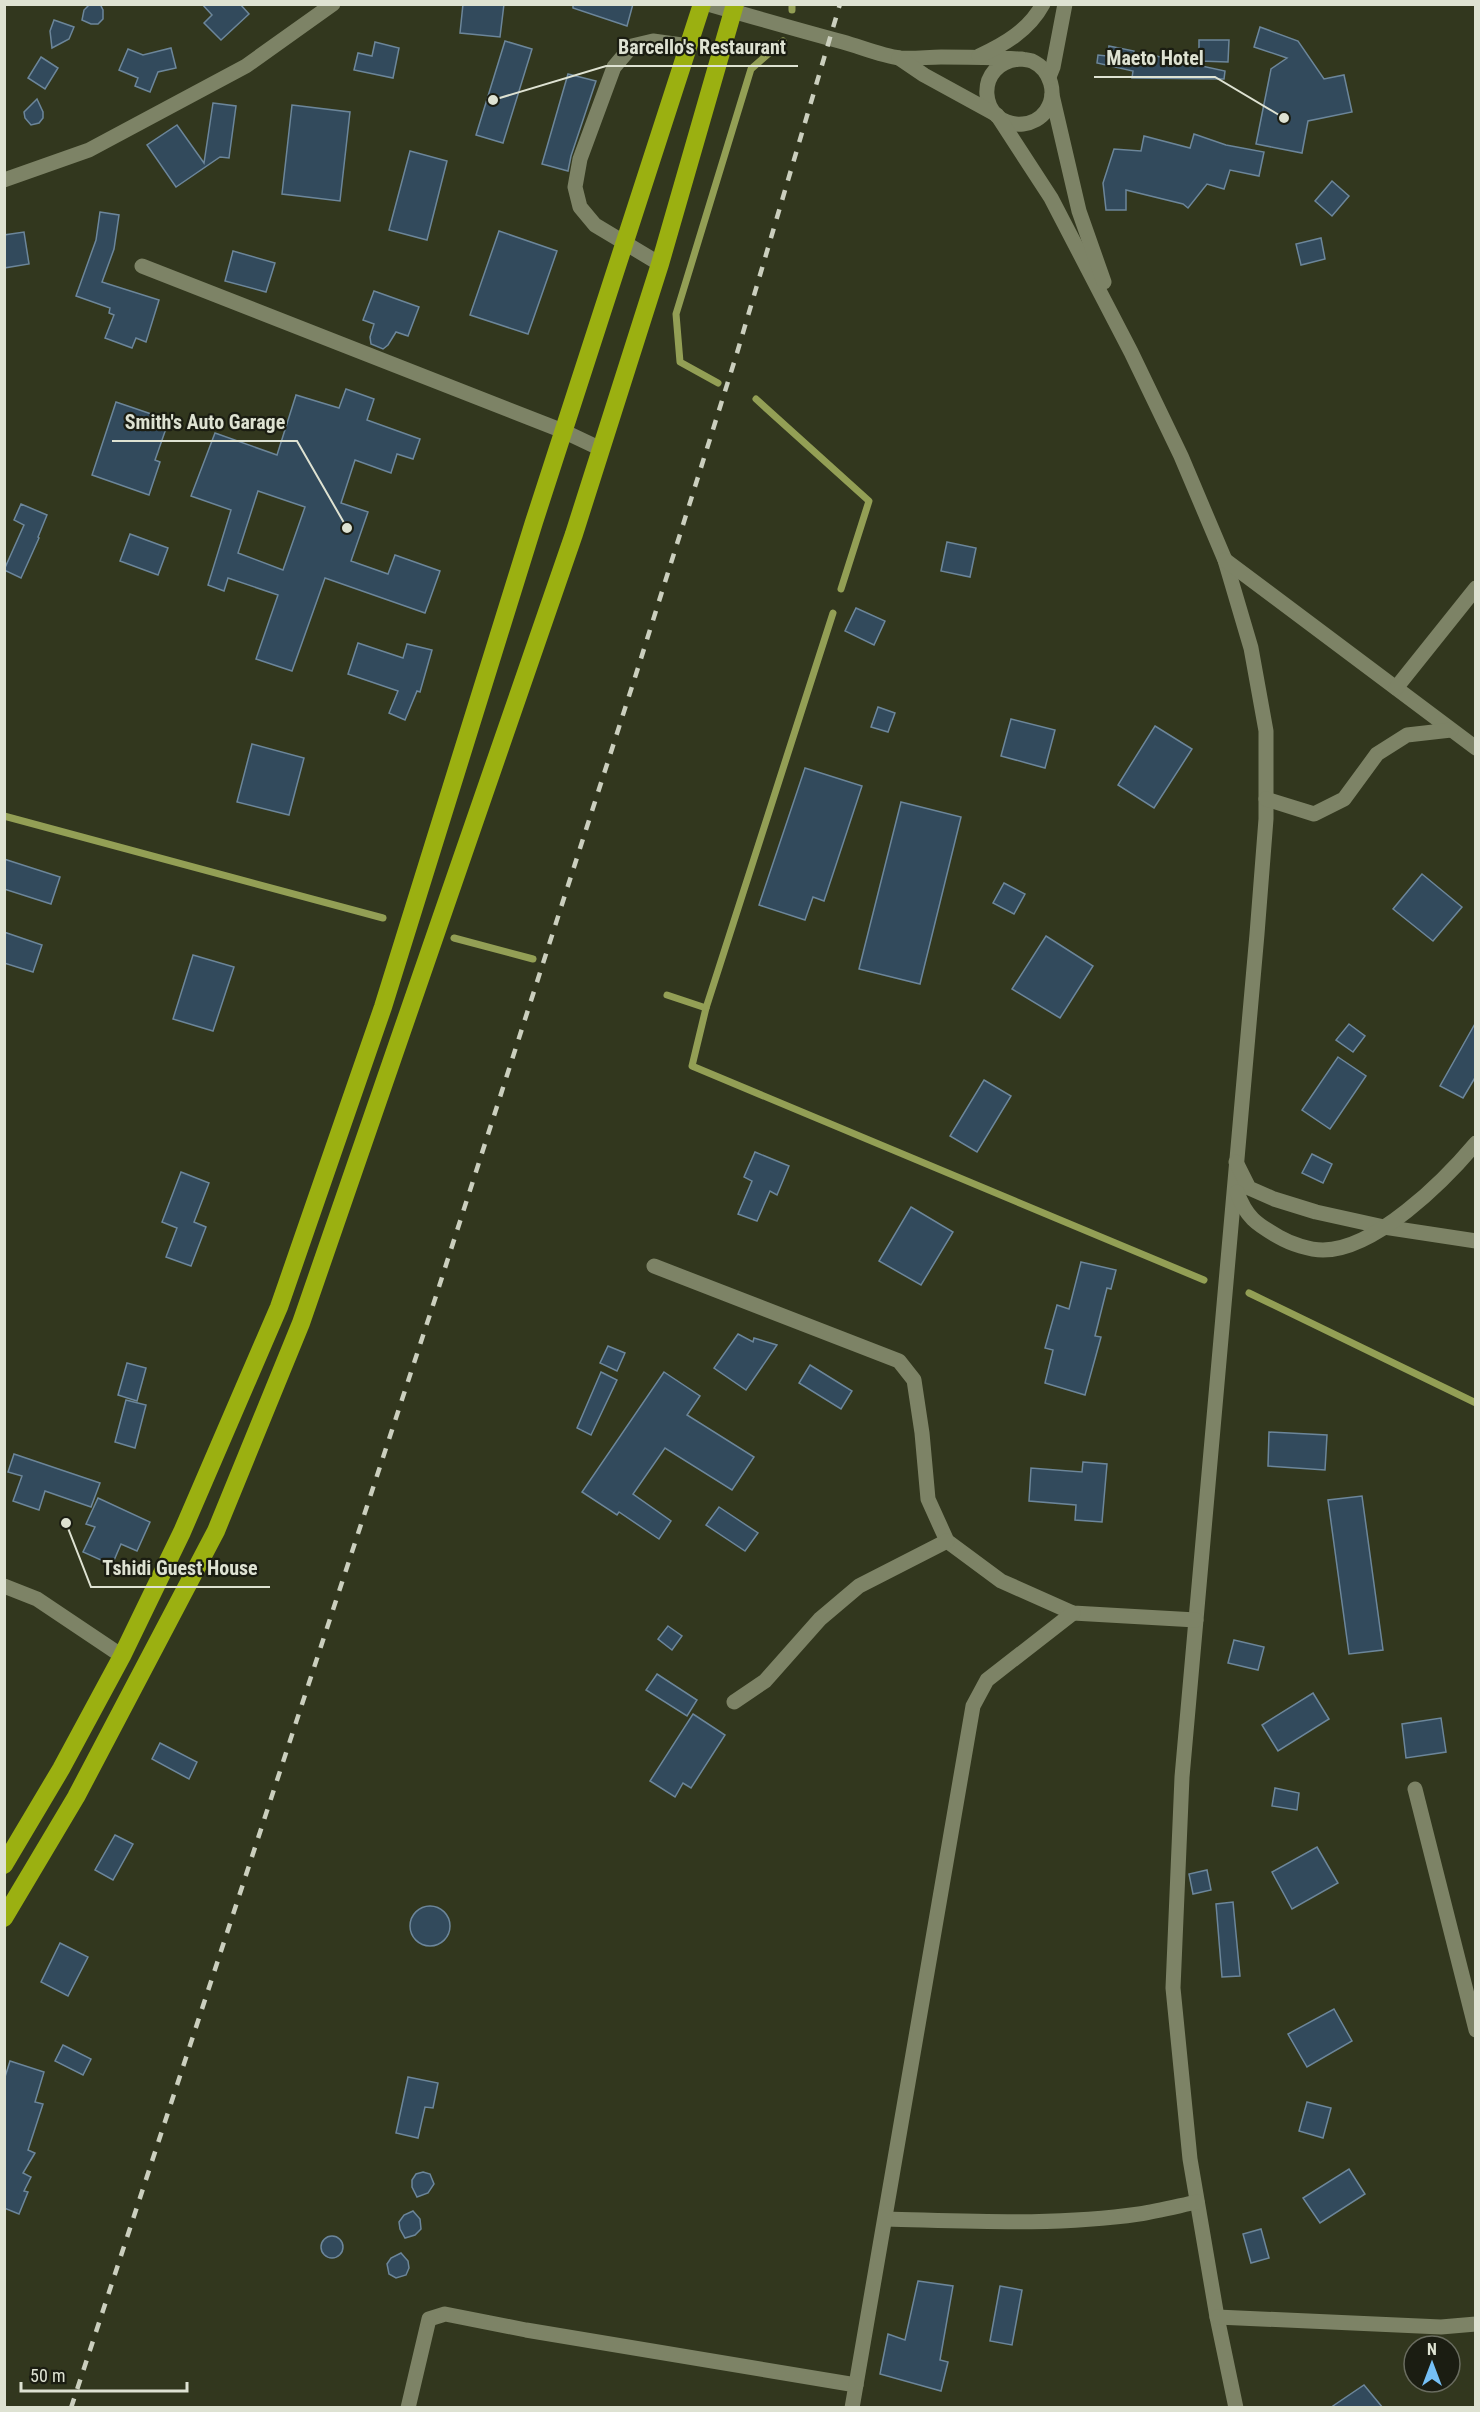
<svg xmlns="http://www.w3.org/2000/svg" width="1480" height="2412" font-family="'Roboto Condensed',sans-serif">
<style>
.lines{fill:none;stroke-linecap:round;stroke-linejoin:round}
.stream{stroke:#939f55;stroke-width:7}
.building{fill:#324a5c;stroke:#6c869a;stroke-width:1.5;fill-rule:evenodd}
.minor{stroke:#7d8366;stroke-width:15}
.highway{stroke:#9bb011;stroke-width:18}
.rail{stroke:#cbcfbe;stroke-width:4.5;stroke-dasharray:10 10;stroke-linecap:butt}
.leader{fill:none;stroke:#dee2d2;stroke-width:2}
.callout-dot{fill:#dee2d2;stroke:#1b1d12;stroke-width:2}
.callout-label{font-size:20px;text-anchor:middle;font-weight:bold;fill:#dee2d2;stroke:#1b1d12;stroke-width:4.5;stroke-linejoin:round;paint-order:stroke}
</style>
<rect width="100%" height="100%" fill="#32371e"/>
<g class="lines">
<!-- stream -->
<g class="stream">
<path d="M792,4V10"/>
<path d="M718,383L680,362L676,314L751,69L783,41"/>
<path d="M756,399L869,501L841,589"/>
<path d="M833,613L706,1008L692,1066L1204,1280"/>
<path d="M4,816L383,918"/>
<path d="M454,938L533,959"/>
<path d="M667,995L706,1008"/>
<path d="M1249,1293L1476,1403"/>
</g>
</g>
<!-- building -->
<g class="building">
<path d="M90,4H100L103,10V19L98,24H91L82,20L84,10Z"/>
<path d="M202,4H240L249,14L221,40L204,23L212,15Z"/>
<path d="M463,4H504L500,37L460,33Z"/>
<path d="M573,4H633L627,26L573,8Z"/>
<path d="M54,20L74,27L69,39L52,48L50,31Z"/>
<path d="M1260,27L1298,41L1324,79L1344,75L1352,112L1308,121L1302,153L1256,144L1271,69L1287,58L1254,47Z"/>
<path d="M1199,40H1229L1228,62L1199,61Z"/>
<path d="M505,41L532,49L503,143L476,135Z"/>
<path d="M375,42L399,48L393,78L354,70L358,53L372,56Z"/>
<path d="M1109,46L1134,51L1133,56H1156L1225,71L1224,79L1132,78L1133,71L1097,63L1098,55L1107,56Z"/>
<path d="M171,48L176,68L158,72L150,92L135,86L138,78L119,70L128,49L143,55Z"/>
<path d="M41,57L58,68L45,89L28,78Z"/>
<path d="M568,74L596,81L571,156L568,171L542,164Z"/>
<path d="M37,99L43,112V118L39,123L31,125L25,118L24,112Z"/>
<path d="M213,103L236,106L229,158L220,157L176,187L147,145L177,125L204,163Z"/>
<path d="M292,105L350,112L340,201L282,194Z"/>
<path d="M1194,134L1226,145L1264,152L1259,176L1230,170L1224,189L1207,184L1188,208L1183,204L1126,190V210H1106L1103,183L1114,149L1141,151L1144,136L1190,148Z"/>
<path d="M410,151L447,161L427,240L389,230Z"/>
<path d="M1332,181L1349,196L1332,216L1315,201Z"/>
<path d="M100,212L119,215L114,249L102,282L159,300L146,342L136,338L132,348L105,338L114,315L109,313L110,308L76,296L96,240Z"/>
<path d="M499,231L557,251L528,334L470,315Z"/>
<path d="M24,232L29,264L4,268V235Z"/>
<path d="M1321,238L1325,259L1301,265L1296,244Z"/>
<path d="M233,251L275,263L266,292L225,281Z"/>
<path d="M374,291L419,307L408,336L396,332L388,345L383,349L371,344L370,337L374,324L363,320Z"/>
<path d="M346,389L374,399L367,420L420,439L413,459L397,454L391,473L355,460L341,503L368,512L351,561L388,574L395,555L440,571L425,613L325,578L292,671L256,659L278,595L228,578L224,591L208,585L231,510L191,496L215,433L277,455L296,395L339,408ZM258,491L305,507L283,570L238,553Z"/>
<path d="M116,402L169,420L155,460L160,462L149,495L92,475Z"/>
<path d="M21,504L47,515L38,537L39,538L21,578L4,570L24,525L14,520Z"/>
<path d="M130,534L168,548L158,575L120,561Z"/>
<path d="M947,542L976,548L970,577L941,571Z"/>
<path d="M856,608L885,621L874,645L845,631Z"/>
<path d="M358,643L403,658L407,644L432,650L420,692L417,691L405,720L389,713L398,691L348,674Z"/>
<path d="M878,707L895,713L888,732L871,727Z"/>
<path d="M1011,719L1055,730L1045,768L1001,756Z"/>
<path d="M1155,726L1192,749L1154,808L1118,785Z"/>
<path d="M252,744L304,758L289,815L237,802Z"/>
<path d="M805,768L862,786L824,901L813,897L805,920L759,905Z"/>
<path d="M901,802L961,817L920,984L859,969Z"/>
<path d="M4,859L60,877L51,904L4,889Z"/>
<path d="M1422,874L1462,907L1433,941L1393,909Z"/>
<path d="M1004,883L1025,894L1014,914L993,903Z"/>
<path d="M4,932L42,945L33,972L4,963Z"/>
<path d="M1046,936L1093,966L1060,1018L1012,989Z"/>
<path d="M193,955L234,967L213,1031L173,1019Z"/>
<path d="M1476,1022V1076L1463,1098L1440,1086Z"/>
<path d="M1349,1024L1365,1036L1353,1052L1336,1040Z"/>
<path d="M1338,1057L1366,1076L1330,1129L1302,1110Z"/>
<path d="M984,1080L1011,1096L977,1152L950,1136Z"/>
<path d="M755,1152L789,1166L777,1195L770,1191L757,1221L738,1214L752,1181L744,1177Z"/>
<path d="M1312,1154L1332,1164L1323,1183L1302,1173Z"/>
<path d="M181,1172L209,1183L194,1222L206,1227L191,1266L166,1257L177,1228L162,1222Z"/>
<path d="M911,1207L953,1232L921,1285L879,1261Z"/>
<path d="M1081,1262L1116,1270L1111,1289L1107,1288L1095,1336L1101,1337L1085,1395L1045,1383L1053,1350L1045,1348L1057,1305L1069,1309Z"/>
<path d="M738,1334L753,1342L754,1338L777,1345L746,1390L714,1368Z"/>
<path d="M608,1346L625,1353L617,1371L600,1363Z"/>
<path d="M127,1363L146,1368L137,1401L118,1395Z"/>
<path d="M810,1365L852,1391L841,1409L799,1383Z"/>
<path d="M601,1372L617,1380L591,1435L577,1428Z"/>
<path d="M664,1372L700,1396L687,1415L754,1457L732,1490L665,1448L633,1494L671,1521L659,1539L619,1512L617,1515L582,1492Z"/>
<path d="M126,1400L146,1405L135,1448L115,1442Z"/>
<path d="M1269,1432L1327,1435L1325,1470L1268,1466Z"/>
<path d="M14,1454L100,1483L91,1507L45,1491L39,1510L13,1501L22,1476L8,1472Z"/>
<path d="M1083,1462L1107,1464L1102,1522L1075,1520L1076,1505L1029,1501L1031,1468L1082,1472Z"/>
<path d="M1362,1496L1383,1650L1349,1654L1328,1500Z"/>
<path d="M98,1498L150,1522L137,1551L121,1544L112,1565L83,1552L95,1527L86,1524Z"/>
<path d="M719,1507L758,1533L745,1551L706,1525Z"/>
<path d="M668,1626L682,1636L672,1650L658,1639Z"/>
<path d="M1234,1640L1264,1647L1258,1670L1228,1663Z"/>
<path d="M657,1674L697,1700L687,1716L646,1690Z"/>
<path d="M1313,1693L1329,1719L1278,1751L1262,1725Z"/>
<path d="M693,1714L725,1735L691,1788L683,1783L675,1797L650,1781Z"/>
<path d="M1441,1718L1446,1752L1406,1758L1402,1724Z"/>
<path d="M160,1743L197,1762L189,1779L152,1759Z"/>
<path d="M1275,1788L1299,1793L1297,1810L1272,1806Z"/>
<path d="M115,1835L133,1844L113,1880L95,1870Z"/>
<path d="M1317,1847L1338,1883L1292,1909L1272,1872Z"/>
<path d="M1207,1870L1211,1890L1193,1894L1189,1874Z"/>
<path d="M1233,1902L1240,1976L1222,1977L1216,1904Z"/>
<circle cx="430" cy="1926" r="20"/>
<path d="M60,1943L88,1957L68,1996L41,1982Z"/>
<path d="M1334,2009L1352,2041L1307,2067L1288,2034Z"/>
<path d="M63,2045L91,2059L83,2075L55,2061Z"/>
<path d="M10,2061L44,2072L35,2102L43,2104L28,2150L35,2153L23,2173L31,2177L24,2191L28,2192L19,2214L4,2208V2080Z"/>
<path d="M408,2077L438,2083L433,2108L425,2107L418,2138L396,2133Z"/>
<path d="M1307,2102L1331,2108L1323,2138L1299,2131Z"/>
<path d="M1349,2169L1365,2194L1320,2223L1303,2198Z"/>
<path d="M423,2172L430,2174L434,2184L428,2193L417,2197L412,2187V2180L416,2174Z"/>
<path d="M413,2211L420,2219L421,2229L415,2235L405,2238L400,2229L399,2222L404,2215Z"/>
<path d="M1261,2229L1269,2258L1251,2263L1243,2234Z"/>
<circle cx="332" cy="2247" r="11"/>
<path d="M401,2253L408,2261L409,2268L406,2275L396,2278L389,2274L387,2264L391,2258Z"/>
<path d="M918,2281L953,2286L940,2360L948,2362L941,2391L880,2374L888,2334L905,2340Z"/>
<path d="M1000,2286L1022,2290L1012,2345L990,2341Z"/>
<path d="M1364,2385L1383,2408H1330Z"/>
</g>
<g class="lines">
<!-- minor -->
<g class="minor">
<path d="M708,4C753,17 798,30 843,42C861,47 882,56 900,58C914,59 928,57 941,57C961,57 981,57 1000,58C1010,59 1022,58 1032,61C1051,70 1058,94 1046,111C1041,118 1032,123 1023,124C978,128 972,61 1022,59"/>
<path d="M979,56C1005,44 1029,30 1043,4"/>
<path d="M899,58L924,75L997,115L1051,198L1131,352L1181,456L1225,560L1251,648L1266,731V819L1257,934L1182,1777L1173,1988L1190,2159L1217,2317L1236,2408"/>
<path d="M1049,77L1053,67L1065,4"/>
<path d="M1052,95L1079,211L1104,282"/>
<path d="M4,180L89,150L246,66L333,4"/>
<path d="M660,264L595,225L580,207L575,187L580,159L614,67L632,46L653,41L689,46"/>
<path d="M142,266L563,431L601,449"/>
<path d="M1225,560L1476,748"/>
<path d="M1396,688L1476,588"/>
<path d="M1266,799L1314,814L1344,799L1377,754L1407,735L1451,730"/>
<path d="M1236,1162L1249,1188L1274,1199L1316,1212L1384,1227L1476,1241"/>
<path d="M1237,1192C1246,1217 1256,1224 1279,1237C1291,1244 1310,1250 1323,1250C1375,1250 1444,1181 1476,1143"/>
<path d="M654,1266L899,1361L914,1380L922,1433L928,1499L947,1541L1001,1581L1073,1613L1196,1620"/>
<path d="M4,1586L37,1599L122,1656"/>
<path d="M734,1702L765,1681L820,1619L859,1586L947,1541"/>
<path d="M1415,1789L1476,2030"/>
<path d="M886,2219C970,2221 1056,2226 1139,2214C1158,2211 1178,2206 1197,2202"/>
<path d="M1217,2317L1441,2327L1476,2324"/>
<path d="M408,2408L429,2319L445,2314L526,2330L856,2385"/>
<path d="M852,2408L973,1706L987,1680L1073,1613"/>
</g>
<!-- highway -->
<g class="highway">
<path d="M4,1865L61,1769L122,1656L182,1532L279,1307L383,1007L534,522L702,4"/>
<path d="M4,1918L76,1797L216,1531L301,1323L574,534L660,264L735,4"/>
</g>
<!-- rail -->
<path class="rail" d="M71,2408L436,1296L638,668L737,353L840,4"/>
</g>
<!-- callouts -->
<path class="leader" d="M493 100L606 66H798M1284 118L1215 77H1094M347 528L297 441H112M66 1523L91 1587H270"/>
<g class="callout-dot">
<circle cx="493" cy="100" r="6"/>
<circle cx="1284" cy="118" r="6"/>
<circle cx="347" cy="528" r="6"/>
<circle cx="66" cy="1523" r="6"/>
</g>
<g class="callout-label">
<text x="702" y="54">Barcello's Restaurant</text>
<text x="1155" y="65">Maeto Hotel</text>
<text x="205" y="429">Smith's Auto Garage</text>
<text x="180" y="1575">Tshidi Guest House</text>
</g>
<!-- border -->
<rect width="1480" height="2412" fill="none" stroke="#dee2d2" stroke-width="12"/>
<!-- north arrow -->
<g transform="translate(1432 2364)"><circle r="28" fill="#1b1d12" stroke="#696c5f" stroke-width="1.5"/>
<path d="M0-4.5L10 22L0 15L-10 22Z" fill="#75c0f6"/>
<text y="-9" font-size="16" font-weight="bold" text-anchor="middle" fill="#dee2d2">N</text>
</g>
<!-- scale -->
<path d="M21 2382v9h166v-9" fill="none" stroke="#dee2d2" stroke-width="3"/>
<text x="30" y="2382" font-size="18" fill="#dee2d2" stroke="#1b1d12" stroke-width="4.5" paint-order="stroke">50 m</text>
</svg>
